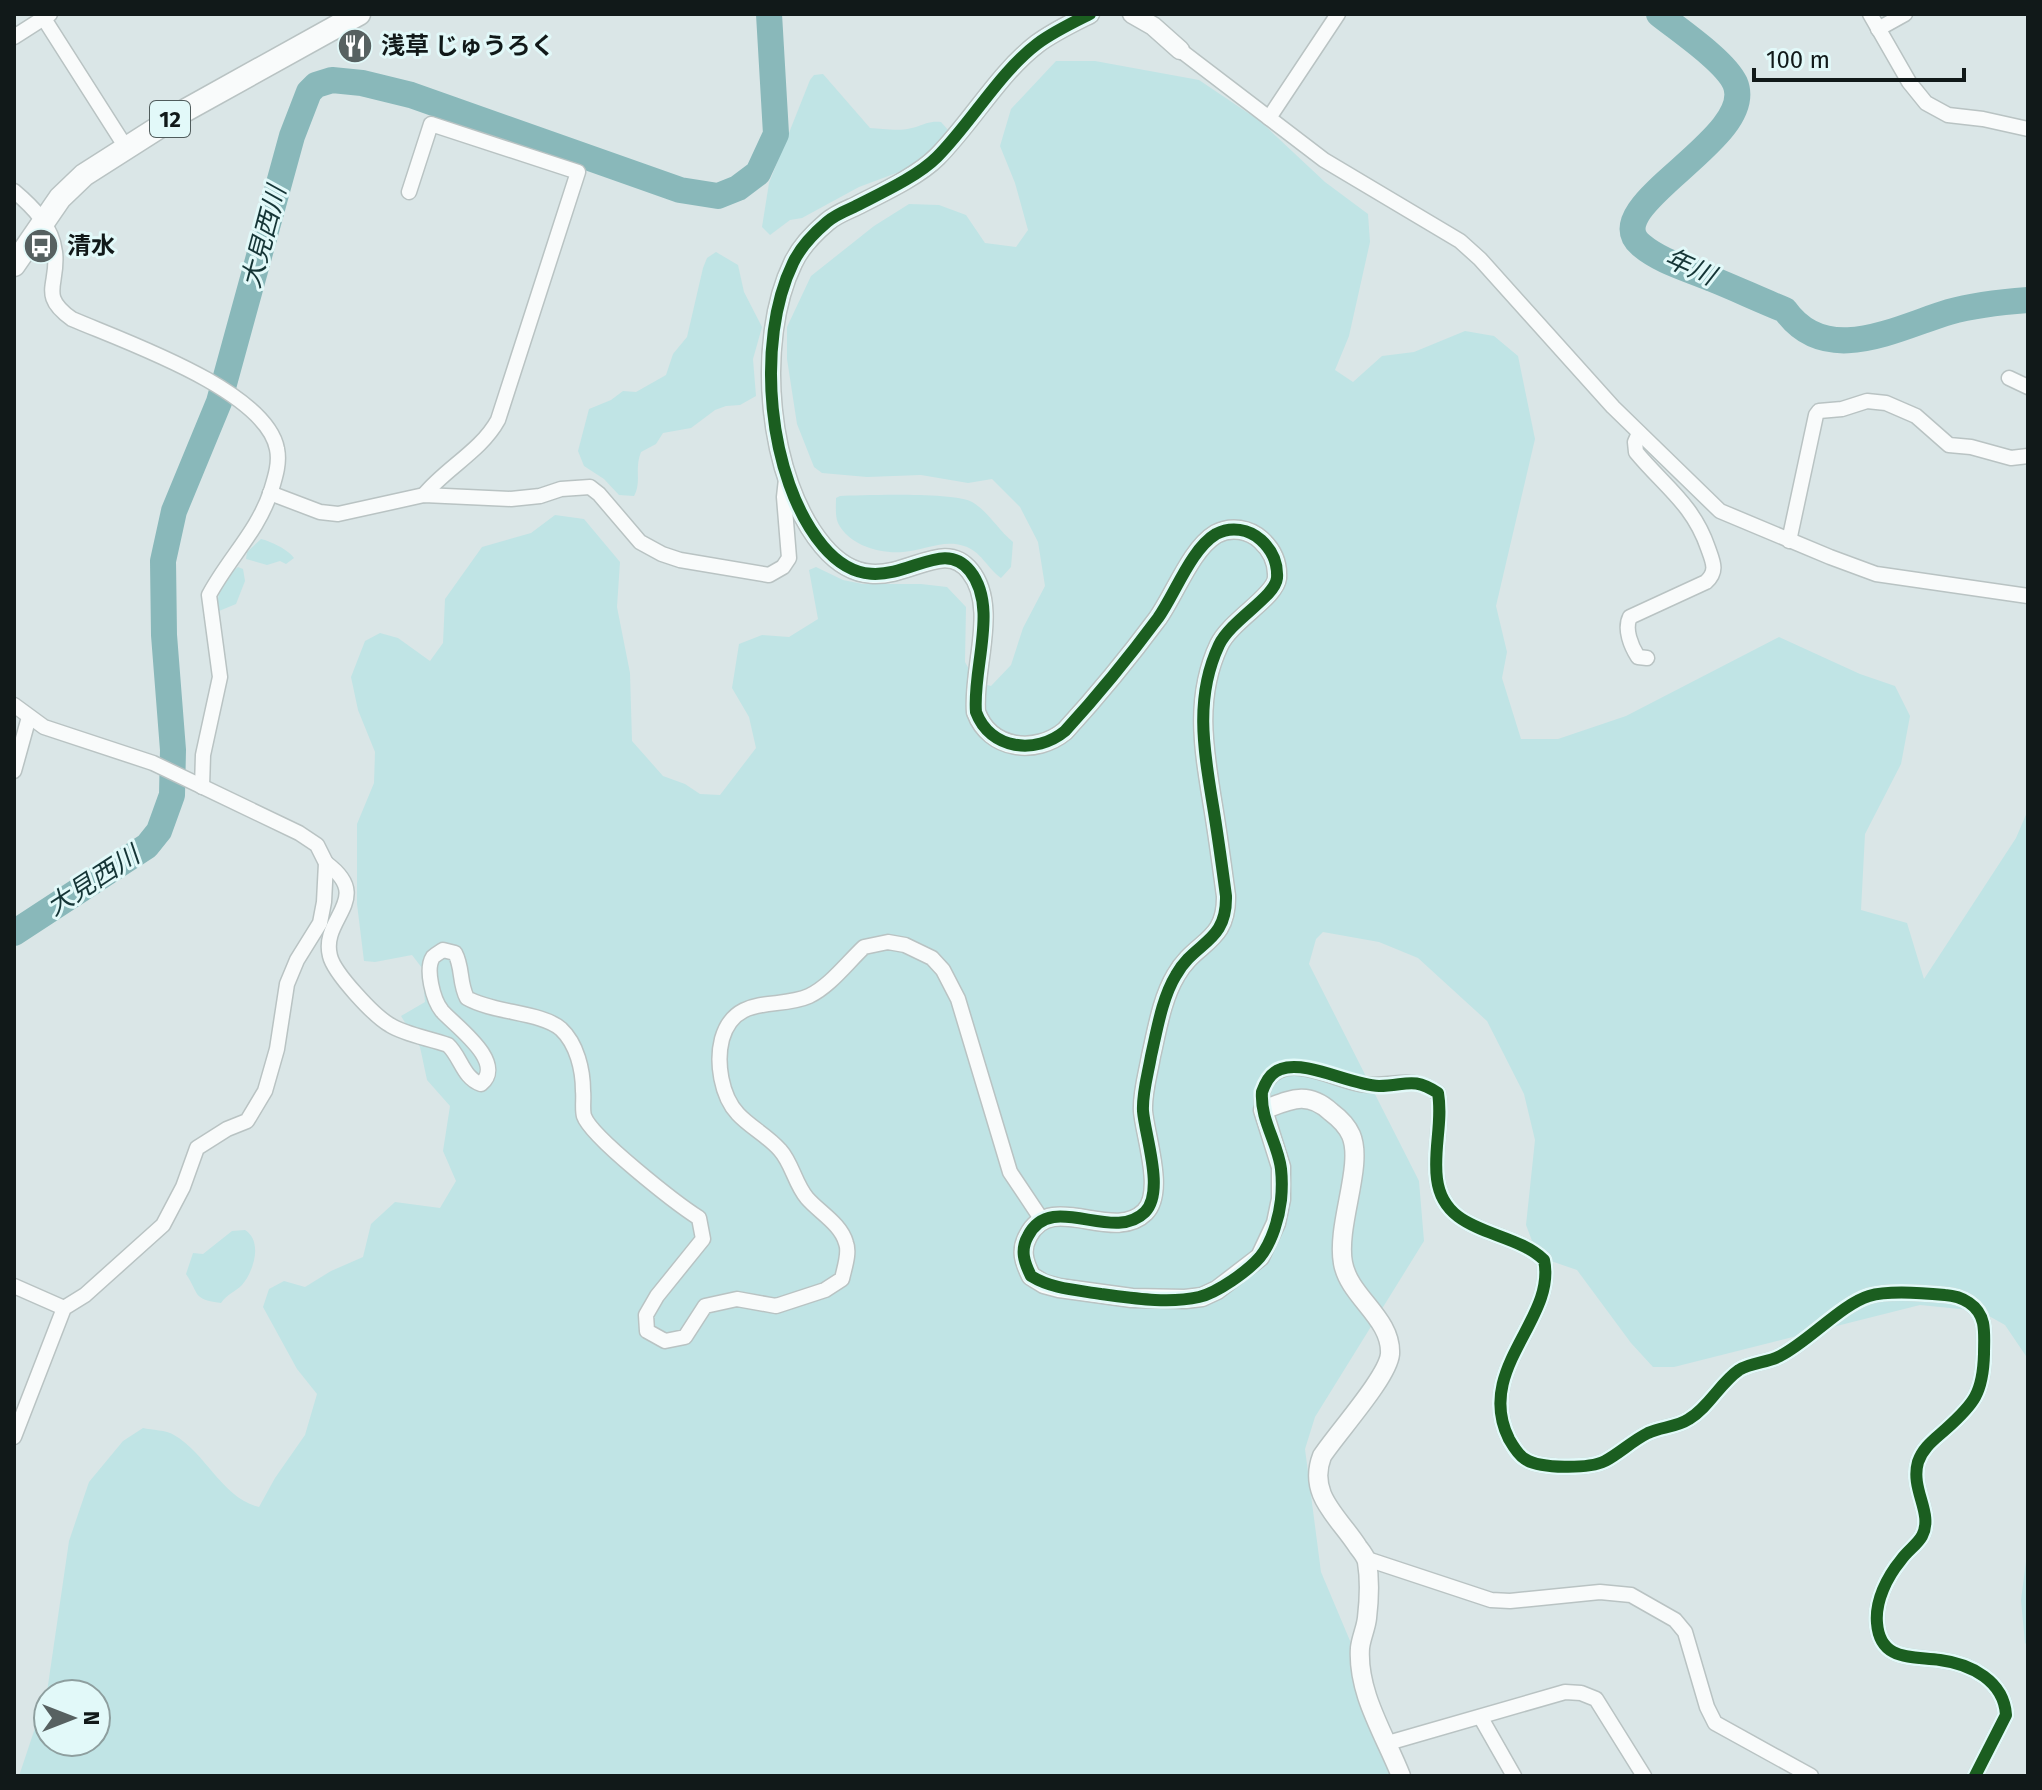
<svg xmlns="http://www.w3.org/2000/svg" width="2042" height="1790" font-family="'Fira Sans','Noto Sans JP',sans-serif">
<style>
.green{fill:#c0e4e5;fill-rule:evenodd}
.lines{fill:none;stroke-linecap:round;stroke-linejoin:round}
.river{stroke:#89b8ba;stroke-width:26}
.minor-casing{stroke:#b9c3c3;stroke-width:17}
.tertiary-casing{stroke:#b9c3c3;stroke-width:21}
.primary-casing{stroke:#b9c3c3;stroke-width:25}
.minor{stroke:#f9fbfb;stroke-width:14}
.tertiary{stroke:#f9fbfb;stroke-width:18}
.primary{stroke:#f9fbfb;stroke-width:22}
.cycleway-casing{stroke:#e2f9f9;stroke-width:17}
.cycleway{stroke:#1b5e20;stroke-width:12}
.labels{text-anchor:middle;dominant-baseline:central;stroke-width:6;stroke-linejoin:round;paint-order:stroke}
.shield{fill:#e2f9f9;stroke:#505c5c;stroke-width:2}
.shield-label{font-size:22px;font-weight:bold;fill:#111919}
.poi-label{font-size:24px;font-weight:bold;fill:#111919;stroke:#e2f9f9;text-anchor:start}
.water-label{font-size:26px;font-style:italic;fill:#153536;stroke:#e2f9f9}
</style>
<rect width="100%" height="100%" fill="#dae6e7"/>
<!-- green -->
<g class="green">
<path d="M1056,61H1095L1199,80L1260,121L1325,182L1368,214L1370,242L1349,336L1335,370L1353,382L1382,356L1414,352L1465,331L1494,336L1518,356L1535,439L1496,606L1507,652L1502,678L1521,739H1558L1626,716L1779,637L1860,674L1895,686L1910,716L1901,764L1865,834L1861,910L1907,923L1924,979L2016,838L2028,810V1359L2005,1325L1980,1311L1920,1305L1674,1367H1653L1631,1343L1577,1270L1548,1260L1534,1246L1526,1225L1535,1140L1524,1094L1487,1021L1418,958L1379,942L1323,932L1316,939L1309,964L1419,1181L1424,1241L1315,1417L1305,1449L1321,1572L1407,1776H19L47,1692L69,1541L89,1482L123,1441L143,1428C152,1430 166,1430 174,1435C206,1453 222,1498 259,1507L275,1478L305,1435L317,1394L297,1369L263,1307L269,1289L284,1281L305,1287L331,1271L363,1257L371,1224L395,1202L440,1208L456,1181L443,1151L450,1106L427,1080L420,1047L401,1016L425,1002L422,968L412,955L375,962L364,961L357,904V824L374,783L375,752L358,710L351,677L365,641L380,633L398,638L430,661L443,643L445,599L482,547L531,533L555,515L584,519L620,562L617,607L630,673L632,741L663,776L685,784L700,794L720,795L756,748L749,717L732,688L739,644L762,635L789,637L818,619L809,570L816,567L843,580L863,584H921L947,587L966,607L965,662L976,682L991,686L1011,665L1023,628L1045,586L1038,542L1020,507L992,479L968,483L921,475L867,477L822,473L814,467L797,424L787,359V327L811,276L874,226L909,204L939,205L966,215L985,243L1016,247L1028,230L1015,183L1000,146L1011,109ZM48,1694H96V1742H48Z"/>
<path d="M823,74L870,128C885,129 900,132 916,127C925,124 930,121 941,122L948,130L937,147L907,169L859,187L802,218L790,220L770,235L762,227L769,183L810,80L814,75Z"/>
<path d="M716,252L738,265L744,292L762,327L753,359L756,396L740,405L726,406L715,410L691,428L663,433L656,444L641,452C634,470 642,481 634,496L619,495L604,479L584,466L578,451L589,409L611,400L623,391L636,392L666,375L673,354L687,337L703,268L707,258Z"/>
<path d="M840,496C863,495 956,492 972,502C989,512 998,530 1013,542L1011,567L1001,578C987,568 981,551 964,546C943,539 923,551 903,552C879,554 849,545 838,523C835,516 836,506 836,498Z"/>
<path d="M261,539C270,541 289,550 294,558L286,564L280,561L267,565L246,559L247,552Z"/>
<path d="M238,567L243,569L245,581L236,604L219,611C214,594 225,578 238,567Z"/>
<path d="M245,1230C263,1241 254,1271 242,1285C235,1292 227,1294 221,1303C192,1299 200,1295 186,1274L193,1253L203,1254L232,1231Z"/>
<path d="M2028,1546V1646L2025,1643L2021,1600Z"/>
</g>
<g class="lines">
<!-- river -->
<g class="river">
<path d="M1659,14C1679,30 1725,61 1735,83C1759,139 1594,206 1641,245C1661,262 1689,269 1712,279C1737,289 1760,300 1785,310C1826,368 1896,328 1949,312C1974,305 2002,302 2028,300"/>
<path d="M14,933L147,846L159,831L172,795L173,750L164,635L163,561L174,511L219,402L292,136L309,92L316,85L332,80L362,83L411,95L680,190L718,196L738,188L758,173L776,134L769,14"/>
</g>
<!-- minor casing -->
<g class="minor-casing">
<g id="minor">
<path d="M41,14L125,146"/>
<path d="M1870,14L1909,82L1926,103L1948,115L1983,119L2028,129"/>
<path d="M1878,29L1905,14"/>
<path d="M14,37L50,14"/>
<path d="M1180,50L1324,160L1460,241L1480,259L1613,407L1720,511L1830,557L1876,574L2028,596"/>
<path d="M1269,118L1338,14"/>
<path d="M14,191C33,207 52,226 55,252C59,285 38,295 72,319C123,341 266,390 277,449C280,463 275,478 271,491C258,531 228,559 209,595L220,677L203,755L202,787"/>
<path d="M409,192L431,124L578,172L498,420C481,451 446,468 424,495"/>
<path d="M2009,378L2028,387"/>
<path d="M1639,433L1635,442L1636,452C1664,486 1693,504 1708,548C1713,562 1718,571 1706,582L1630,617C1624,629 1631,646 1638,657L1647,658"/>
<path d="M270,493L320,512L338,514L424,495L511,499L540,496L561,489L590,487L599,494L640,542L662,554L680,560L769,575L783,567L789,558L784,497L786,479"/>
<path d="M1789,541L1816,415L1819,411L1842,409L1867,401L1886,403L1916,416L1949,445L1971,447L2011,458L2028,456"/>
<path d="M14,705L44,727L153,763L299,833L317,845L326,863L324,902L320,923L297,960L287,984L277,1049L265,1091L247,1121L227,1129L197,1148L183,1187L163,1225L85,1295L64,1308L14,1437"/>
<path d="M14,771L29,717"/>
<path d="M326,863C375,899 320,918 330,956C334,973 374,1016 390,1025C406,1035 429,1038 448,1045C461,1057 463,1078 481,1084C507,1062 454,1025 442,1011C433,1000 425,969 433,957C436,954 440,952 443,950L455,953C463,968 459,983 467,998C493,1013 542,1012 561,1029C577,1044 583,1070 583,1091C584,1098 582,1109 584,1116C591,1137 677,1204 699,1218L703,1239L657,1296L646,1315L647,1331L665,1341L685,1337L705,1306L737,1299L776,1306L825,1290L842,1279C844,1269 850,1253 846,1243C841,1224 819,1212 807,1198C795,1184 792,1163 780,1150C768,1136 750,1127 738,1114C721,1096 716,1062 722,1039C735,993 778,1010 809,996C830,986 847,963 864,947L888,942L905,945L932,958L943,970L958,999L1010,1172L1042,1220"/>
<path d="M1263,1110C1261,1099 1261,1091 1267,1081C1287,1051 1334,1080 1360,1084C1393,1089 1409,1073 1438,1093C1443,1122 1433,1150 1437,1179C1444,1236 1511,1228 1544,1260C1557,1319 1474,1369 1509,1439C1513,1446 1518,1455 1525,1459C1540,1469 1589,1469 1605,1461C1620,1453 1632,1441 1648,1433C1661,1427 1677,1427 1689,1419C1709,1407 1720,1383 1739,1370C1752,1362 1767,1363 1780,1356C1808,1342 1842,1304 1869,1296C1888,1290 1925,1293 1945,1295C1962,1296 1979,1305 1983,1323C1985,1333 1984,1344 1984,1354C1983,1393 1974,1404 1946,1429C1935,1439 1923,1447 1918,1462C1910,1490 1934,1513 1922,1536C1917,1545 1907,1551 1901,1560C1887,1577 1875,1601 1877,1623C1880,1662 1913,1656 1940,1660C1971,1664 2004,1681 2006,1715L1975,1776"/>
<path d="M14,1286L64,1308"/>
<path d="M1367,1559L1491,1600L1510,1601L1600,1592L1631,1595L1675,1620L1685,1632L1707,1707L1715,1723L1811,1776"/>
<path d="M1481,1718L1514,1776"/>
<path d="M1388,1743L1565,1692L1581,1693L1596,1699L1644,1776"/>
</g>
</g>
<!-- tertiary casing -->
<g class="tertiary-casing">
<g id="tertiary">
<path d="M1090,14C1072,23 1053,32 1037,44C999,73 971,123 937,157C917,177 879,194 854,207C845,211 835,215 827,222C814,233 800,248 793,263C755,341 767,479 823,546C882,616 936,527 970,571C999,607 972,669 976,712C990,750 1036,755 1065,731C1098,695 1129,657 1158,618C1175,594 1191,549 1216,534C1231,526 1249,529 1261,540C1272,550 1278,562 1277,578C1275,597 1231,620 1219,645C1194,698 1204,751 1213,806C1218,836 1222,866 1226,896C1227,943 1195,941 1176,975C1162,998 1157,1030 1151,1056C1148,1074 1142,1093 1143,1111C1145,1136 1165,1192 1145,1212C1113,1244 1051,1190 1028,1236C1020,1250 1024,1262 1031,1276L1044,1284L1059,1288L1132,1298L1185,1299L1202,1297L1217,1290L1260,1257L1276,1223L1281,1199V1167L1263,1110C1290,1100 1307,1090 1331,1112C1339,1118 1347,1126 1351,1135C1364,1165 1336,1225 1343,1263C1349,1297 1392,1318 1390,1354C1388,1377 1337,1433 1322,1456C1307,1495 1339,1517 1358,1547C1362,1552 1366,1557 1367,1562C1370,1580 1369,1601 1367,1618C1366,1628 1361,1638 1360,1648C1357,1693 1385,1735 1401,1776"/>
<path d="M1132,14L1153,26L1180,50"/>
</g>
</g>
<!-- primary casing -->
<g class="primary-casing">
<path id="primary" d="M14,265L60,198L84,175L186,110L359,14"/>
</g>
<!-- minor -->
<use href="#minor" class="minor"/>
<!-- tertiary -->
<use href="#tertiary" class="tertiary"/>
<!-- primary -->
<use href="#primary" class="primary"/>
<!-- cycleway casing -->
<g class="cycleway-casing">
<path id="cycleway" d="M1090,14C1072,23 1053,32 1037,44C999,73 971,123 937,157C917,177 879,194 854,207C845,211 835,215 827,222C814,233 800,248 793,263C755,341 767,479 823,546C882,616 936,527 970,571C999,607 972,669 976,712C990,750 1036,755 1065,731C1098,695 1129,657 1158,618C1175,594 1191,549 1216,534C1231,526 1249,529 1261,540C1272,550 1278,562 1277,578C1275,597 1231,620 1219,645C1194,698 1204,751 1213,806C1218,836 1222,866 1226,896C1227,943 1195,941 1176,975C1162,998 1157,1030 1151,1056C1148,1074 1142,1093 1143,1111C1145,1136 1165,1192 1145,1212C1113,1244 1051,1190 1028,1236C1020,1250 1024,1262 1031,1276C1052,1289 1077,1290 1101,1294C1132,1298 1168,1304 1199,1297C1217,1293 1248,1271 1260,1257C1272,1242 1279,1218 1281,1200C1282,1190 1282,1178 1281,1169C1278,1143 1260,1120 1262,1092C1265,1083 1271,1072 1281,1069C1307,1060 1350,1085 1379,1086C1406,1086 1412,1076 1438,1093C1443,1122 1433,1150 1437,1179C1444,1236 1511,1228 1544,1260C1557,1319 1474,1369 1509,1439C1513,1446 1518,1455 1525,1459C1540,1469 1589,1469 1605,1461C1620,1453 1632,1441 1648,1433C1661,1427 1677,1427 1689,1419C1709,1407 1720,1383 1739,1370C1752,1362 1767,1363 1780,1356C1808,1342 1842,1304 1869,1296C1888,1290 1925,1293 1945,1295C1962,1296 1979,1305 1983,1323C1985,1333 1984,1344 1984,1354C1983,1393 1974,1404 1946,1429C1935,1439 1923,1447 1918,1462C1910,1490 1934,1513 1922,1536C1917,1545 1907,1551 1901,1560C1887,1577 1875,1601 1877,1623C1880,1662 1913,1656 1940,1660C1971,1664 2004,1681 2006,1715L1975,1776"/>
</g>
<!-- cycleway -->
<use href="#cycleway" class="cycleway"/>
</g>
<!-- icons -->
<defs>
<g id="restaurant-disc" transform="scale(1.8)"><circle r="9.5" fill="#576161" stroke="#e2f9f9"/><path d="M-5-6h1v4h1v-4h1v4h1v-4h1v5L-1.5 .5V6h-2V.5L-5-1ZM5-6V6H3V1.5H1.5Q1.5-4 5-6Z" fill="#fff"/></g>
<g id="bus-disc" transform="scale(1.8)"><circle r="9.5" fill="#576161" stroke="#e2f9f9"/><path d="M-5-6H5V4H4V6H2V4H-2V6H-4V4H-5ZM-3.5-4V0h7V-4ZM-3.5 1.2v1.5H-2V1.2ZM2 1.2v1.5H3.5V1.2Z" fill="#fff"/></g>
</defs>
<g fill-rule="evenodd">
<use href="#restaurant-disc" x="355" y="46"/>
<use href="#bus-disc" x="41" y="246"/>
</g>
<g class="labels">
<!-- shield labels -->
<rect class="shield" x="150" y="101" width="40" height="36" rx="6"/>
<g class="shield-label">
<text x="170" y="119">12</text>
</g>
<!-- poi labels -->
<g class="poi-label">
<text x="381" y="46">浅草 じゅうろく</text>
<text x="67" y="246">清水</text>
</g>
<!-- water labels -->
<g class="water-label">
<text transform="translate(264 237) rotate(-75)">大見西川</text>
<text transform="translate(1690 267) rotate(24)">年川</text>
<text transform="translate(93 881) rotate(-33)">大見西川</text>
</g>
</g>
<!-- border -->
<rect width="2042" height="1790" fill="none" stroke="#111919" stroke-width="32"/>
<!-- north arrow -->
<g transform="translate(72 1718) rotate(90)"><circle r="38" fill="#e2f9f9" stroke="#8e9f9f" stroke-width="2"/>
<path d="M0-6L14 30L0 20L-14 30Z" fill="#576161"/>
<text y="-12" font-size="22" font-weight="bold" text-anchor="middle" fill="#111919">N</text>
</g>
<!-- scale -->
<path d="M1754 68v12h210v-12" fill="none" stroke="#111919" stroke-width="4"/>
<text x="1766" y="68" font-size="24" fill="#111919" stroke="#e2f9f9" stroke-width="6" paint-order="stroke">100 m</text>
</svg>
